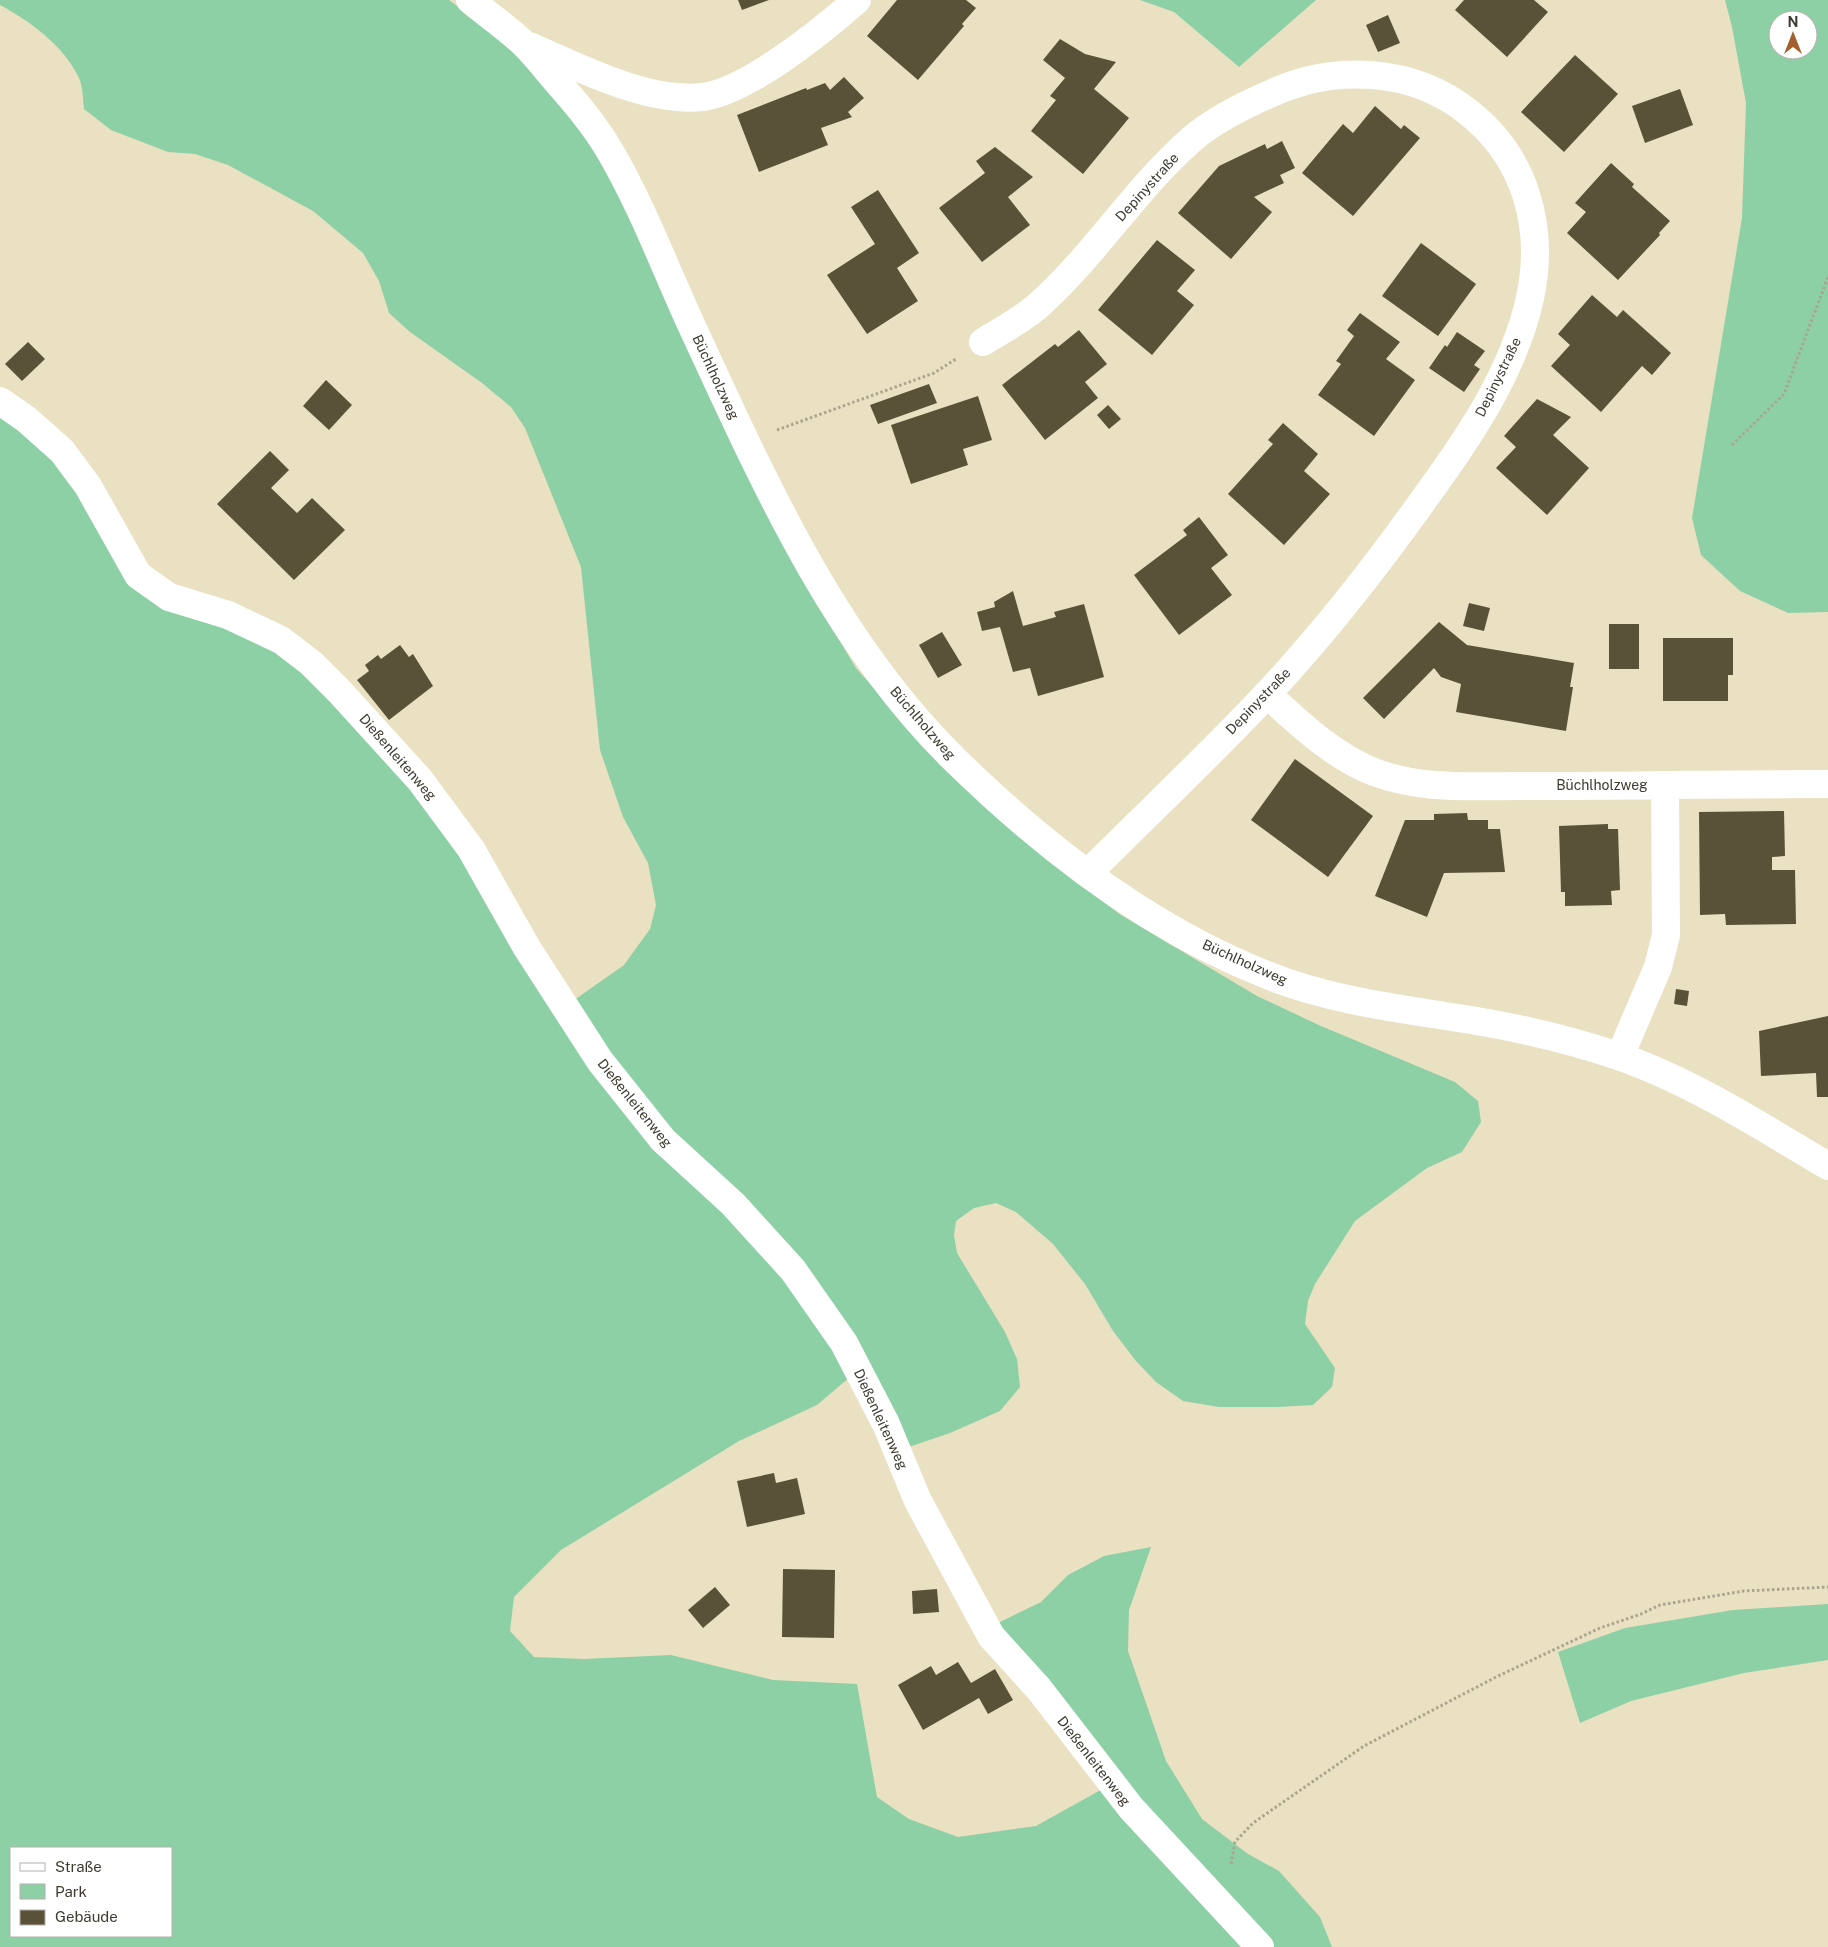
<svg xmlns="http://www.w3.org/2000/svg" width="1828" height="1947" font-family="'Public Sans',sans-serif">
<style>
.green{fill:#8dd0a6;fill-rule:evenodd}
.building{fill:#5a5238}
.lines{fill:none;stroke-linecap:round;stroke-linejoin:round}
.path{stroke:#aca48d;stroke-width:3;stroke-dasharray:2.5 2.5;stroke-linecap:butt}
.minor{stroke:#fff;stroke-width:28}
.labels{text-anchor:middle;dominant-baseline:central;stroke-width:5;stroke-linejoin:round;paint-order:stroke}
.street-label{font-size:14px;fill:#3e3a2e;stroke:#fff}
</style>
<rect width="100%" height="100%" fill="#eae0c2"/>
<!-- green -->
<g class="green">
<path d="M0,0H449L485,26L526,62L603,157L816,602L856,668L919,739L1038,852L1121,915L1257,996L1321,1026L1455,1082L1478,1101L1481,1122L1462,1152L1427,1168L1355,1221L1315,1284L1308,1301L1305,1324L1335,1368L1332,1387L1313,1405L1278,1407H1219L1183,1401L1156,1382L1136,1361L1113,1331L1085,1284L1053,1244L1016,1212L996,1203L974,1208L956,1221L954,1235L957,1253L1005,1332L1017,1359L1020,1387L1000,1411L950,1433L906,1448L883,1398L570,1003L624,965L650,929L656,905L648,863L623,817L600,750L581,567L525,428L511,407L482,383L410,332L389,313L379,281L363,253L313,211L228,165L195,154L168,152L111,130L84,109C83,100 83,87 79,78C64,46 30,21 0,5Z"/>
<path d="M1140,0H1316L1239,67L1174,12Z"/>
<path d="M1725,0H1828V612L1788,613L1740,591L1701,555L1692,518L1742,218L1746,103L1732,27ZM1778,20H1808V50H1778Z"/>
<path d="M0,415L31,437L70,475L125,574L143,596L169,608L225,626L268,645L309,675L404,777L736,1222L788,1278L850,1377L817,1405L739,1441L561,1550L514,1597L510,1631L534,1657L584,1659L671,1655L773,1680L857,1684L877,1797L909,1819L958,1837L1036,1826L1106,1787L1248,1947H0ZM11,1848H171V1936H11Z"/>
<path d="M1151,1547L1129,1610L1128,1651L1166,1761L1202,1819L1248,1854L1279,1871L1320,1917L1332,1947H1272L1170,1840L998,1623L1041,1602L1068,1575L1104,1556Z"/>
<path d="M1828,1604V1660L1744,1673L1631,1701L1580,1723L1558,1652L1625,1628L1733,1610Z"/>
</g>
<!-- building -->
<g class="building">
<path d="M738,0H769L742,10Z"/>
<path d="M897,0H966L976,8L962,24L964,26L918,80L867,36Z"/>
<path d="M1464,0H1534L1548,12L1507,57L1455,10Z"/>
<path d="M1388,15L1400,43L1378,52L1366,25Z"/>
<path d="M1060,39L1085,54L1116,62L1094,89L1129,118L1083,174L1031,131L1056,100L1050,96L1065,78L1043,60Z"/>
<path d="M1575,55L1618,94L1564,152L1521,112Z"/>
<path d="M844,77L864,98L848,112L852,117L821,128L828,145L759,172L737,115L806,88L807,90L825,83L830,90Z"/>
<path d="M1680,89L1693,125L1645,143L1632,106Z"/>
<path d="M1375,106L1401,129L1404,125L1420,138L1353,216L1302,173L1343,124L1353,133Z"/>
<path d="M1282,141L1295,168L1280,175L1284,183L1254,197L1272,212L1231,259L1178,213L1219,166L1265,144L1267,149Z"/>
<path d="M995,147L1033,177L1008,197L1030,225L982,262L939,208L985,173L976,161Z"/>
<path d="M1611,163L1634,184L1632,187L1670,221L1659,233L1660,235L1618,280L1567,233L1586,212L1575,203Z"/>
<path d="M878,190L919,253L897,268L918,301L867,334L827,275L875,244L851,207Z"/>
<path d="M1157,240L1195,270L1177,291L1194,305L1152,355L1098,310Z"/>
<path d="M1421,243L1476,284L1438,336L1382,296Z"/>
<path d="M1592,295L1617,317L1623,310L1671,353L1652,375L1642,366L1601,412L1551,366L1570,345L1558,334Z"/>
<path d="M1360,313L1400,342L1386,359L1415,380L1374,436L1318,395L1341,364L1336,361L1354,336L1347,330Z"/>
<path d="M1079,330L1107,364L1085,382L1098,398L1045,440L1002,385L1055,344L1058,347Z"/>
<path d="M1457,332L1485,351L1474,365L1480,369L1464,392L1429,368L1445,345L1447,347Z"/>
<path d="M28,342L45,359L22,381L5,364Z"/>
<path d="M326,380L352,405L329,430L303,406Z"/>
<path d="M929,384L937,403L878,424L870,405Z"/>
<path d="M978,396L992,440L963,449L968,465L911,484L891,425Z"/>
<path d="M1537,399L1571,417L1553,435L1589,468L1547,515L1496,468L1516,447L1504,436Z"/>
<path d="M1108,405L1121,419L1109,429L1097,415Z"/>
<path d="M1283,423L1318,454L1304,471L1330,494L1284,545L1228,494L1273,444L1268,440Z"/>
<path d="M270,451L289,470L271,488L297,513L312,498L345,530L294,580L217,504Z"/>
<path d="M1199,517L1228,555L1211,568L1232,595L1179,635L1134,575L1187,535L1183,530Z"/>
<path d="M1013,591L1023,626L1056,617L1054,612L1084,604L1104,677L1038,696L1030,668L1013,672L1000,627L982,631L977,612L995,607L994,602Z"/>
<path d="M1469,603L1490,608L1484,631L1463,626Z"/>
<path d="M1439,622L1467,645L1574,663L1570,687H1573L1566,731L1456,712L1461,684L1441,677L1434,668L1384,719L1363,698Z"/>
<rect x="1609" y="624" width="30" height="45"/>
<path d="M942,632L962,665L938,678L919,645Z"/>
<path d="M1663,638H1733V675H1728V701H1663Z"/>
<path d="M400,645L409,657L413,654L433,686L389,720L357,680L369,671L365,665L378,655L381,659Z"/>
<path d="M1295,759L1373,816L1328,877L1251,820Z"/>
<path d="M1784,811L1785,856L1772,857V870H1795L1796,924L1726,925L1725,914L1700,915L1699,812Z"/>
<path d="M1467,813L1468,820H1488V829H1500L1505,872L1444,873L1427,917L1375,896L1405,820H1434V814Z"/>
<path d="M1608,824V829H1618L1620,890L1611,891L1612,905L1565,906V892H1561L1559,826Z"/>
<path d="M1676,989L1689,991L1687,1006L1674,1004Z"/>
<path d="M1828,1016V1097H1817L1816,1073L1761,1076L1759,1031Z"/>
<path d="M774,1473L776,1483L797,1478L805,1514L747,1527L737,1481Z"/>
<path d="M783,1569L835,1570L834,1638L782,1637Z"/>
<path d="M715,1587L730,1605L703,1628L688,1610Z"/>
<path d="M937,1589L939,1612L913,1614L912,1591Z"/>
<path d="M958,1662L971,1683L995,1669L1013,1700L988,1714L979,1698L923,1730L898,1685L931,1666L936,1675Z"/>
</g>
<g class="lines">
<!-- path -->
<g class="path">
<path d="M777,430L934,373L956,359"/>
<path d="M1732,445L1784,394L1828,277"/>
<path d="M1231,1864L1235,1842L1253,1823L1364,1746L1496,1677L1600,1628L1641,1614L1660,1605L1744,1591L1828,1587"/>
</g>
<!-- minor -->
<g class="minor">
<path d="M470,0C487,14 506,27 522,42C533,52 543,65 553,77C574,101 595,125 611,153C644,210 667,273 695,333C765,484 835,643 956,761C1045,848 1150,929 1267,975C1331,1001 1402,1009 1471,1020C1519,1028 1571,1040 1618,1056C1691,1081 1762,1127 1828,1166"/>
<path d="M532,47C580,68 648,103 702,97C747,92 823,30 857,0"/>
<path d="M983,342C1002,330 1024,319 1041,303C1096,253 1136,188 1192,139C1215,119 1244,105 1272,93C1335,64 1413,68 1468,112C1526,157 1545,228 1530,298C1514,371 1470,436 1427,495C1378,564 1326,631 1268,693C1210,755 1148,813 1088,873"/>
<path d="M0,401L26,419L62,451L88,486L138,575L169,597L228,615L281,640L311,663L340,692L420,780L471,849L527,948L600,1061L663,1140L733,1204L793,1270L844,1343L886,1424L918,1501L991,1636L1039,1689L1131,1808L1260,1947"/>
<path d="M1267,694C1299,723 1333,756 1374,772C1421,790 1471,786 1521,786C1569,786 1617,786 1665,785L1666,935L1658,967L1620,1056"/>
<path d="M1665,785L1828,784"/>
</g>
</g>
<g class="labels">
<!-- street labels -->
<g class="street-label">
<text transform="translate(1147 187) rotate(-48)">Depinystraße</text>
<text transform="translate(716 377) rotate(65)">Büchlholzweg</text>
<text transform="translate(1498 377) rotate(-64)">Depinystraße</text>
<text transform="translate(1258 701) rotate(-46)">Depinystraße</text>
<text transform="translate(923 723) rotate(49)">Büchlholzweg</text>
<text transform="translate(398 757) rotate(49)">Dießenleitenweg</text>
<text x="1602" y="785">Büchlholzweg</text>
<text transform="translate(1245 962) rotate(24)">Büchlholzweg</text>
<text transform="translate(635 1103) rotate(51)">Dießenleitenweg</text>
<text transform="translate(881 1419) rotate(65)">Dießenleitenweg</text>
<text transform="translate(1094 1761) rotate(52)">Dießenleitenweg</text>
</g>
</g>
<!-- legend -->
<rect x="10" y="1847" width="162" height="90" fill="#ffffff" stroke="#b2b0ab"/>
<rect x="20" y="1863" width="25" height="8" fill="#ffffff" stroke="#b2b0ab"/>
<text x="55" y="1872" font-size="15" fill="#3e3a2e">Straße</text>
<rect x="20" y="1884" width="25" height="15" fill="#8dd0a6" stroke="#b2b0ab"/>
<text x="55" y="1897" font-size="15" fill="#3e3a2e">Park</text>
<rect x="20" y="1910" width="25" height="15" fill="#5a5238" stroke="#b2b0ab"/>
<text x="55" y="1922" font-size="15" fill="#3e3a2e">Gebäude</text>
<!-- north arrow -->
<g transform="translate(1793 35)"><circle r="24" fill="#ffffff" stroke="#b2b0ab"/>
<path d="M0-4L9 19L0 12L-9 19Z" fill="#a4612f"/>
<text y="-8" font-size="14" font-weight="bold" text-anchor="middle" fill="#3e3a2e">N</text>
</g>
</svg>
